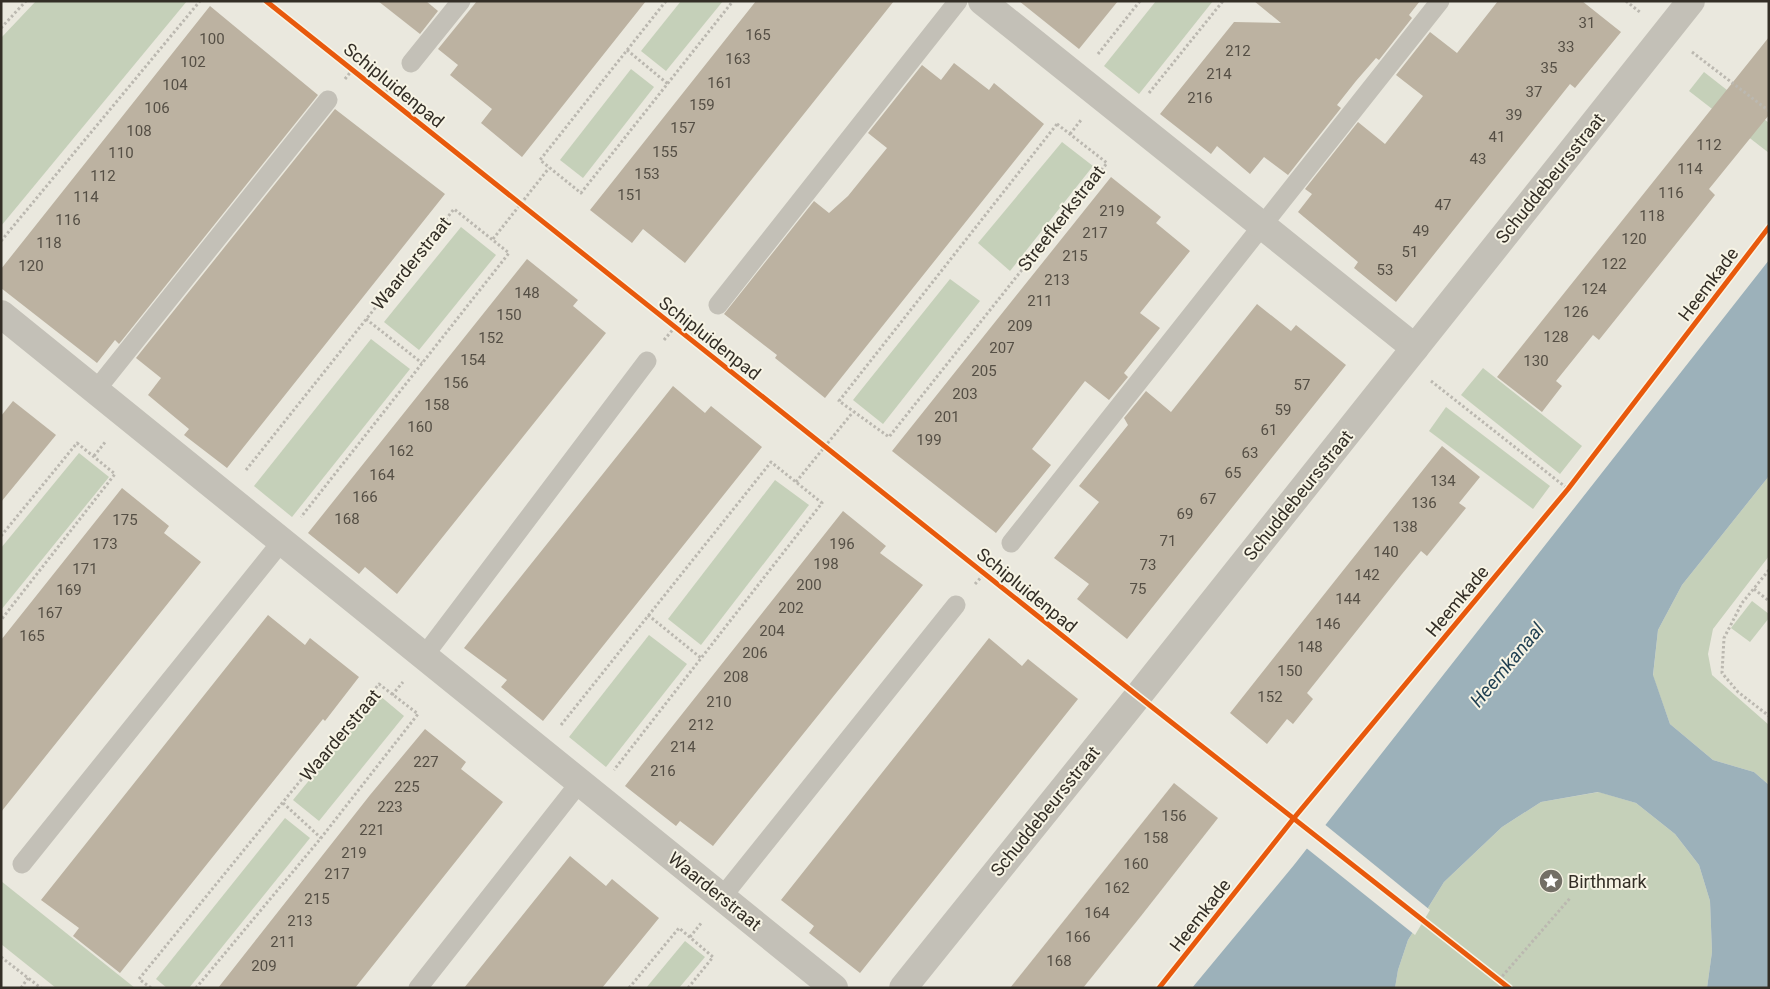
<svg xmlns="http://www.w3.org/2000/svg" width="1770" height="989" font-family="Roboto,sans-serif">
<style>
.green{fill:#c5d0b9}
.water{fill:#9cb1ba}
.pier{fill:#eae8de}
.building{fill:#bcb2a1}
.lines{fill:none;stroke-linecap:round;stroke-linejoin:round}
.path{stroke:#bbb8b0;stroke-width:3;stroke-dasharray:2.5 2.5;stroke-linecap:butt}
.service{stroke:#c3c0b7;stroke-width:19}
.minor{stroke:#c3c0b7;stroke-width:28}
.cycleway-casing{stroke:#f7f4e5;stroke-width:8}
.cycleway{stroke:#e8590c;stroke-width:5}
.labels{text-anchor:middle;dominant-baseline:central;stroke-width:4;stroke-linejoin:round;paint-order:stroke}
.number-label{font-size:15px;fill:#554f45}
.street-label{font-size:18px;fill:#332e26;stroke:#f7f4e5}
.poi-label{font-size:18px;fill:#332e26;stroke:#f7f4e5;text-anchor:start}
.water-label{font-size:19px;font-style:italic;fill:#1f3f51;stroke:#f7f4e5}
</style>
<rect width="100%" height="100%" fill="#eae8de"/>
<!-- green -->
<g class="green">
<path d="M36,1H187L1,226V38Z"/>
<path d="M681,1H723L666,71L641,51Z"/>
<path d="M1156,1H1213L1139,94L1104,66Z"/>
<path d="M631,69L654,87L583,178L560,160Z"/>
<path d="M1704,72L1769,123V153L1689,91Z"/>
<path d="M1062,142L1093,166L1010,271L978,243Z"/>
<path d="M461,227L496,255L419,350L384,322Z"/>
<path d="M950,279L980,301L883,424L853,400Z"/>
<path d="M371,339L410,369L292,517L254,486Z"/>
<path d="M1483,368L1582,446L1560,474L1461,395Z"/>
<path d="M1446,407L1550,486L1533,509L1429,431Z"/>
<path d="M79,453L109,477L1,610V548Z"/>
<path d="M1769,476V556L1713,629L1708,654L1712,675L1769,725V785L1754,772L1713,760L1670,724L1653,676L1658,630L1682,585Z"/>
<path d="M775,480L809,505L701,645L668,619Z"/>
<path d="M1752,601L1769,614V618L1750,642L1731,628Z"/>
<path d="M649,635L687,664L606,767L569,737Z"/>
<path d="M379,695L404,716L319,821L293,800Z"/>
<path d="M1599,792L1636,803L1675,834L1699,865L1710,901L1712,952L1707,988H1395L1398,970L1408,940L1444,882L1502,827L1541,802Z"/>
<path d="M285,818L310,838L189,988H167L156,979Z"/>
<path d="M1,881L135,988H56L1,944Z"/>
<path d="M685,941L705,957L679,988H646Z"/>
</g>
<!-- water -->
<path class="water" d="M1769,260V476L1682,585L1658,630L1653,675L1670,724L1713,760L1754,772L1769,785V988H1707L1712,952L1710,901L1699,865L1675,834L1636,803L1598,792L1541,802L1502,827L1444,882L1408,940L1398,970L1395,988H1192L1294,865Z"/>
<!-- pier -->
<path class="pier" d="M1323,823L1430,910L1415,935L1305,847Z"/>
<!-- building -->
<g class="building">
<path d="M378,1H426L438,11L420,34Z"/>
<path d="M477,1H646L522,157L481,123L492,109L450,75L458,65L438,49Z"/>
<path d="M756,1H894L685,263L643,229L632,243L590,210Z"/>
<path d="M1019,1H1118L1079,49Z"/>
<path d="M1254,1H1420L1409,15L1412,18L1379,60L1376,58L1356,81L1337,105L1341,108L1288,175L1264,157L1250,174L1217,146L1211,154L1160,114L1234,22L1281,23Z"/>
<path d="M1498,1H1582L1621,32L1575,88L1570,84L1396,302L1354,268L1358,262L1298,212L1312,194L1305,189L1358,122L1385,144L1423,96L1396,75L1430,32L1457,53Z"/>
<path d="M210,6L318,95L119,344L115,340L97,363L1,288V269Z"/>
<path d="M1769,37V115L1709,189L1715,195L1696,219L1599,340L1593,335L1556,381L1562,386L1542,412L1497,377Z"/>
<path d="M954,63L989,90L994,83L1044,124L825,398L775,358L777,355L724,314L814,201L829,213L848,196L869,170L887,148L868,133L922,65L941,80Z"/>
<path d="M335,109L445,194L227,468L184,435L189,429L148,395L161,378L136,358Z"/>
<path d="M1111,177L1161,217L1156,223L1190,251L1140,313L1160,328L1124,373L1128,377L1109,400L1085,381L1032,449L1051,465L996,533L892,451Z"/>
<path d="M527,259L578,300L573,306L606,333L397,594L365,567L359,574L308,533Z"/>
<path d="M1257,304L1291,331L1296,325L1346,365L1127,639L1077,599L1089,584L1054,558L1099,502L1079,486L1128,425L1124,418L1146,391L1171,412Z"/>
<path d="M673,386L705,413L711,406L762,447L543,721L501,687L507,680L464,648Z"/>
<path d="M13,401L56,435L1,502V416Z"/>
<path d="M1442,446L1480,477L1459,503L1466,508L1427,556L1421,551L1402,574L1307,693L1313,699L1293,724L1287,719L1267,744L1230,713Z"/>
<path d="M122,488L169,526L164,533L201,562L1,812V640Z"/>
<path d="M843,511L886,546L880,553L923,585L713,846L680,821L676,826L625,786Z"/>
<path d="M268,615L305,645L310,638L359,677L325,721L323,719L120,973L73,936L79,928L41,900Z"/>
<path d="M989,638L1022,666L1028,659L1078,699L860,973L809,933L814,926L781,900Z"/>
<path d="M425,729L466,762L461,769L503,802L355,988H218L370,795Z"/>
<path d="M1174,783L1218,818L1141,916L1083,988H1010Z"/>
<path d="M570,856L606,886L612,879L659,918L602,988H464Z"/>
</g>
<g class="lines">
<!-- path -->
<g class="path">
<path d="M666,1L540,160L581,193L733,1"/>
<path d="M1626,1L1641,13"/>
<path d="M1,28L26,1"/>
<path d="M627,50L668,84"/>
<path d="M1692,52L1769,111"/>
<path d="M1098,54L1140,1"/>
<path d="M345,79L352,70"/>
<path d="M1149,93L1223,1"/>
<path d="M383,95L393,84"/>
<path d="M1057,124L1107,163L889,437L839,401Z"/>
<path d="M1070,134L1081,120"/>
<path d="M493,239L549,168"/>
<path d="M1,241L200,1"/>
<path d="M366,319L422,363"/>
<path d="M689,339L700,326"/>
<path d="M664,340L675,327"/>
<path d="M1431,381L1568,489"/>
<path d="M94,456L106,441"/>
<path d="M246,470L454,209L509,253L301,517"/>
<path d="M796,482L853,412"/>
<path d="M1,536L77,443L115,474L1,620"/>
<path d="M1769,570L1742,603L1724,638L1722,673L1738,692L1769,716"/>
<path d="M975,584L994,563"/>
<path d="M1754,589L1769,601"/>
<path d="M648,615L701,658"/>
<path d="M392,695L403,682"/>
<path d="M561,725L771,462L822,503L614,770"/>
<path d="M283,803L321,838"/>
<path d="M690,937L702,922"/>
<path d="M1,957L41,988"/>
<path d="M1499,980L1571,897"/>
<path d="M21,988L28,978"/>
<path d="M151,988L139,979L379,684L418,714L321,838L196,988"/>
<path d="M629,988L679,928L713,957L688,988"/>
</g>
<!-- service -->
<g class="service">
<path d="M411,63L461,1"/>
<path d="M718,305L958,1"/>
<path d="M96,390L328,100"/>
<path d="M1011,543L1440,1"/>
<path d="M424,656L647,361"/>
<path d="M22,864L282,541"/>
<path d="M722,897L956,605"/>
<path d="M418,988L580,782"/>
</g>
<!-- minor -->
<g class="minor">
<path d="M982,1L1415,348"/>
<path d="M1,314L834,988"/>
<path d="M903,988L1138,696L1691,1"/>
</g>
<!-- cycleway casing -->
<g class="cycleway-casing">
<g id="cycleway">
<path d="M266,1L1138,696L1509,988"/>
<path d="M1159,988L1294,818L1568,489L1769,227"/>
</g>
</g>
<!-- cycleway -->
<use href="#cycleway" class="cycleway"/>
</g>
<!-- icons -->
<defs>
<g id="sight-disc" transform="scale(1.25)"><circle r="9.5" fill="#736f66" stroke="#f7f4e5"/><path d="M0-6L1.8-2.2L6-1.7L2.9 1.2L3.7 5.4L0 3.3L-3.7 5.4L-2.9 1.2L-6-1.7L-1.8-2.2Z" fill="#fff"/></g>
</defs>
<g fill-rule="evenodd">
<use href="#sight-disc" x="1551" y="881"/>
</g>
<g class="labels">
<!-- number labels -->
<g class="number-label">
<text x="1587" y="23">31</text>
<text x="758" y="35">165</text>
<text x="212" y="39">100</text>
<text x="1566" y="47">33</text>
<text x="1238" y="51">212</text>
<text x="738" y="59">163</text>
<text x="193" y="62">102</text>
<text x="1549" y="68">35</text>
<text x="1219" y="74">214</text>
<text x="720" y="83">161</text>
<text x="175" y="85">104</text>
<text x="1534" y="92">37</text>
<text x="1200" y="98">216</text>
<text x="702" y="105">159</text>
<text x="157" y="108">106</text>
<text x="1514" y="115">39</text>
<text x="683" y="128">157</text>
<text x="139" y="131">108</text>
<text x="1497" y="137">41</text>
<text x="1709" y="145">112</text>
<text x="665" y="152">155</text>
<text x="121" y="153">110</text>
<text x="1478" y="159">43</text>
<text x="1690" y="169">114</text>
<text x="647" y="174">153</text>
<text x="103" y="176">112</text>
<text x="1671" y="193">116</text>
<text x="630" y="195">151</text>
<text x="86" y="197">114</text>
<text x="1443" y="205">47</text>
<text x="1112" y="211">219</text>
<text x="1652" y="216">118</text>
<text x="68" y="220">116</text>
<text x="1421" y="231">49</text>
<text x="1095" y="233">217</text>
<text x="1634" y="239">120</text>
<text x="49" y="243">118</text>
<text x="1410" y="252">51</text>
<text x="1075" y="256">215</text>
<text x="1614" y="264">122</text>
<text x="31" y="266">120</text>
<text x="1385" y="270">53</text>
<text x="1057" y="280">213</text>
<text x="1594" y="289">124</text>
<text x="527" y="293">148</text>
<text x="1040" y="301">211</text>
<text x="1576" y="312">126</text>
<text x="509" y="315">150</text>
<text x="1020" y="326">209</text>
<text x="1556" y="337">128</text>
<text x="491" y="338">152</text>
<text x="1002" y="348">207</text>
<text x="473" y="360">154</text>
<text x="1536" y="361">130</text>
<text x="984" y="371">205</text>
<text x="456" y="383">156</text>
<text x="1302" y="385">57</text>
<text x="965" y="394">203</text>
<text x="437" y="405">158</text>
<text x="1283" y="410">59</text>
<text x="947" y="417">201</text>
<text x="420" y="427">160</text>
<text x="1269" y="430">61</text>
<text x="929" y="440">199</text>
<text x="401" y="451">162</text>
<text x="1250" y="453">63</text>
<text x="1233" y="473">65</text>
<text x="382" y="475">164</text>
<text x="1443" y="481">134</text>
<text x="365" y="497">166</text>
<text x="1208" y="499">67</text>
<text x="1424" y="503">136</text>
<text x="1185" y="514">69</text>
<text x="347" y="519">168</text>
<text x="125" y="520">175</text>
<text x="1405" y="527">138</text>
<text x="1168" y="541">71</text>
<text x="105" y="544">173</text>
<text x="842" y="544">196</text>
<text x="1386" y="552">140</text>
<text x="826" y="564">198</text>
<text x="1148" y="565">73</text>
<text x="85" y="569">171</text>
<text x="1367" y="575">142</text>
<text x="809" y="585">200</text>
<text x="1138" y="589">75</text>
<text x="69" y="590">169</text>
<text x="1348" y="599">144</text>
<text x="791" y="608">202</text>
<text x="50" y="613">167</text>
<text x="1328" y="624">146</text>
<text x="772" y="631">204</text>
<text x="32" y="636">165</text>
<text x="1310" y="647">148</text>
<text x="755" y="653">206</text>
<text x="1290" y="671">150</text>
<text x="736" y="677">208</text>
<text x="1270" y="697">152</text>
<text x="719" y="702">210</text>
<text x="701" y="725">212</text>
<text x="683" y="747">214</text>
<text x="426" y="762">227</text>
<text x="663" y="771">216</text>
<text x="407" y="787">225</text>
<text x="390" y="807">223</text>
<text x="1174" y="816">156</text>
<text x="372" y="830">221</text>
<text x="1156" y="838">158</text>
<text x="354" y="853">219</text>
<text x="1136" y="864">160</text>
<text x="337" y="874">217</text>
<text x="1117" y="888">162</text>
<text x="317" y="899">215</text>
<text x="1097" y="913">164</text>
<text x="300" y="921">213</text>
<text x="1078" y="937">166</text>
<text x="283" y="942">211</text>
<text x="1059" y="961">168</text>
<text x="264" y="966">209</text>
</g>
<!-- street labels -->
<g class="street-label">
<text transform="translate(394 85) rotate(39)">Schipluidenpad</text>
<text transform="translate(1550 178) rotate(-51)">Schuddebeursstraat</text>
<text transform="translate(1061 218) rotate(-52)">Streefkerkstraat</text>
<text transform="translate(411 263) rotate(-51)">Waarderstraat</text>
<text transform="translate(1708 284) rotate(-53)">Heemkade</text>
<text transform="translate(710 338) rotate(38)">Schipluidenpad</text>
<text transform="translate(1298 495) rotate(-51)">Schuddebeursstraat</text>
<text transform="translate(1027 590) rotate(39)">Schipluidenpad</text>
<text transform="translate(1457 601) rotate(-50)">Heemkade</text>
<text transform="translate(340 735) rotate(-50)">Waarderstraat</text>
<text transform="translate(1045 811) rotate(-51)">Schuddebeursstraat</text>
<text transform="translate(715 891) rotate(39)">Waarderstraat</text>
<text transform="translate(1200 915) rotate(-52)">Heemkade</text>
</g>
<!-- poi labels -->
<g class="poi-label">
<text x="1568" y="881">Birthmark</text>
</g>
<!-- water labels -->
<g class="water-label">
<text transform="translate(1507 665) rotate(-50)">Heemkanaal</text>
</g>
</g>
<!-- border -->
<rect width="1770" height="989" fill="none" stroke="#332e26" stroke-width="5"/>
</svg>
